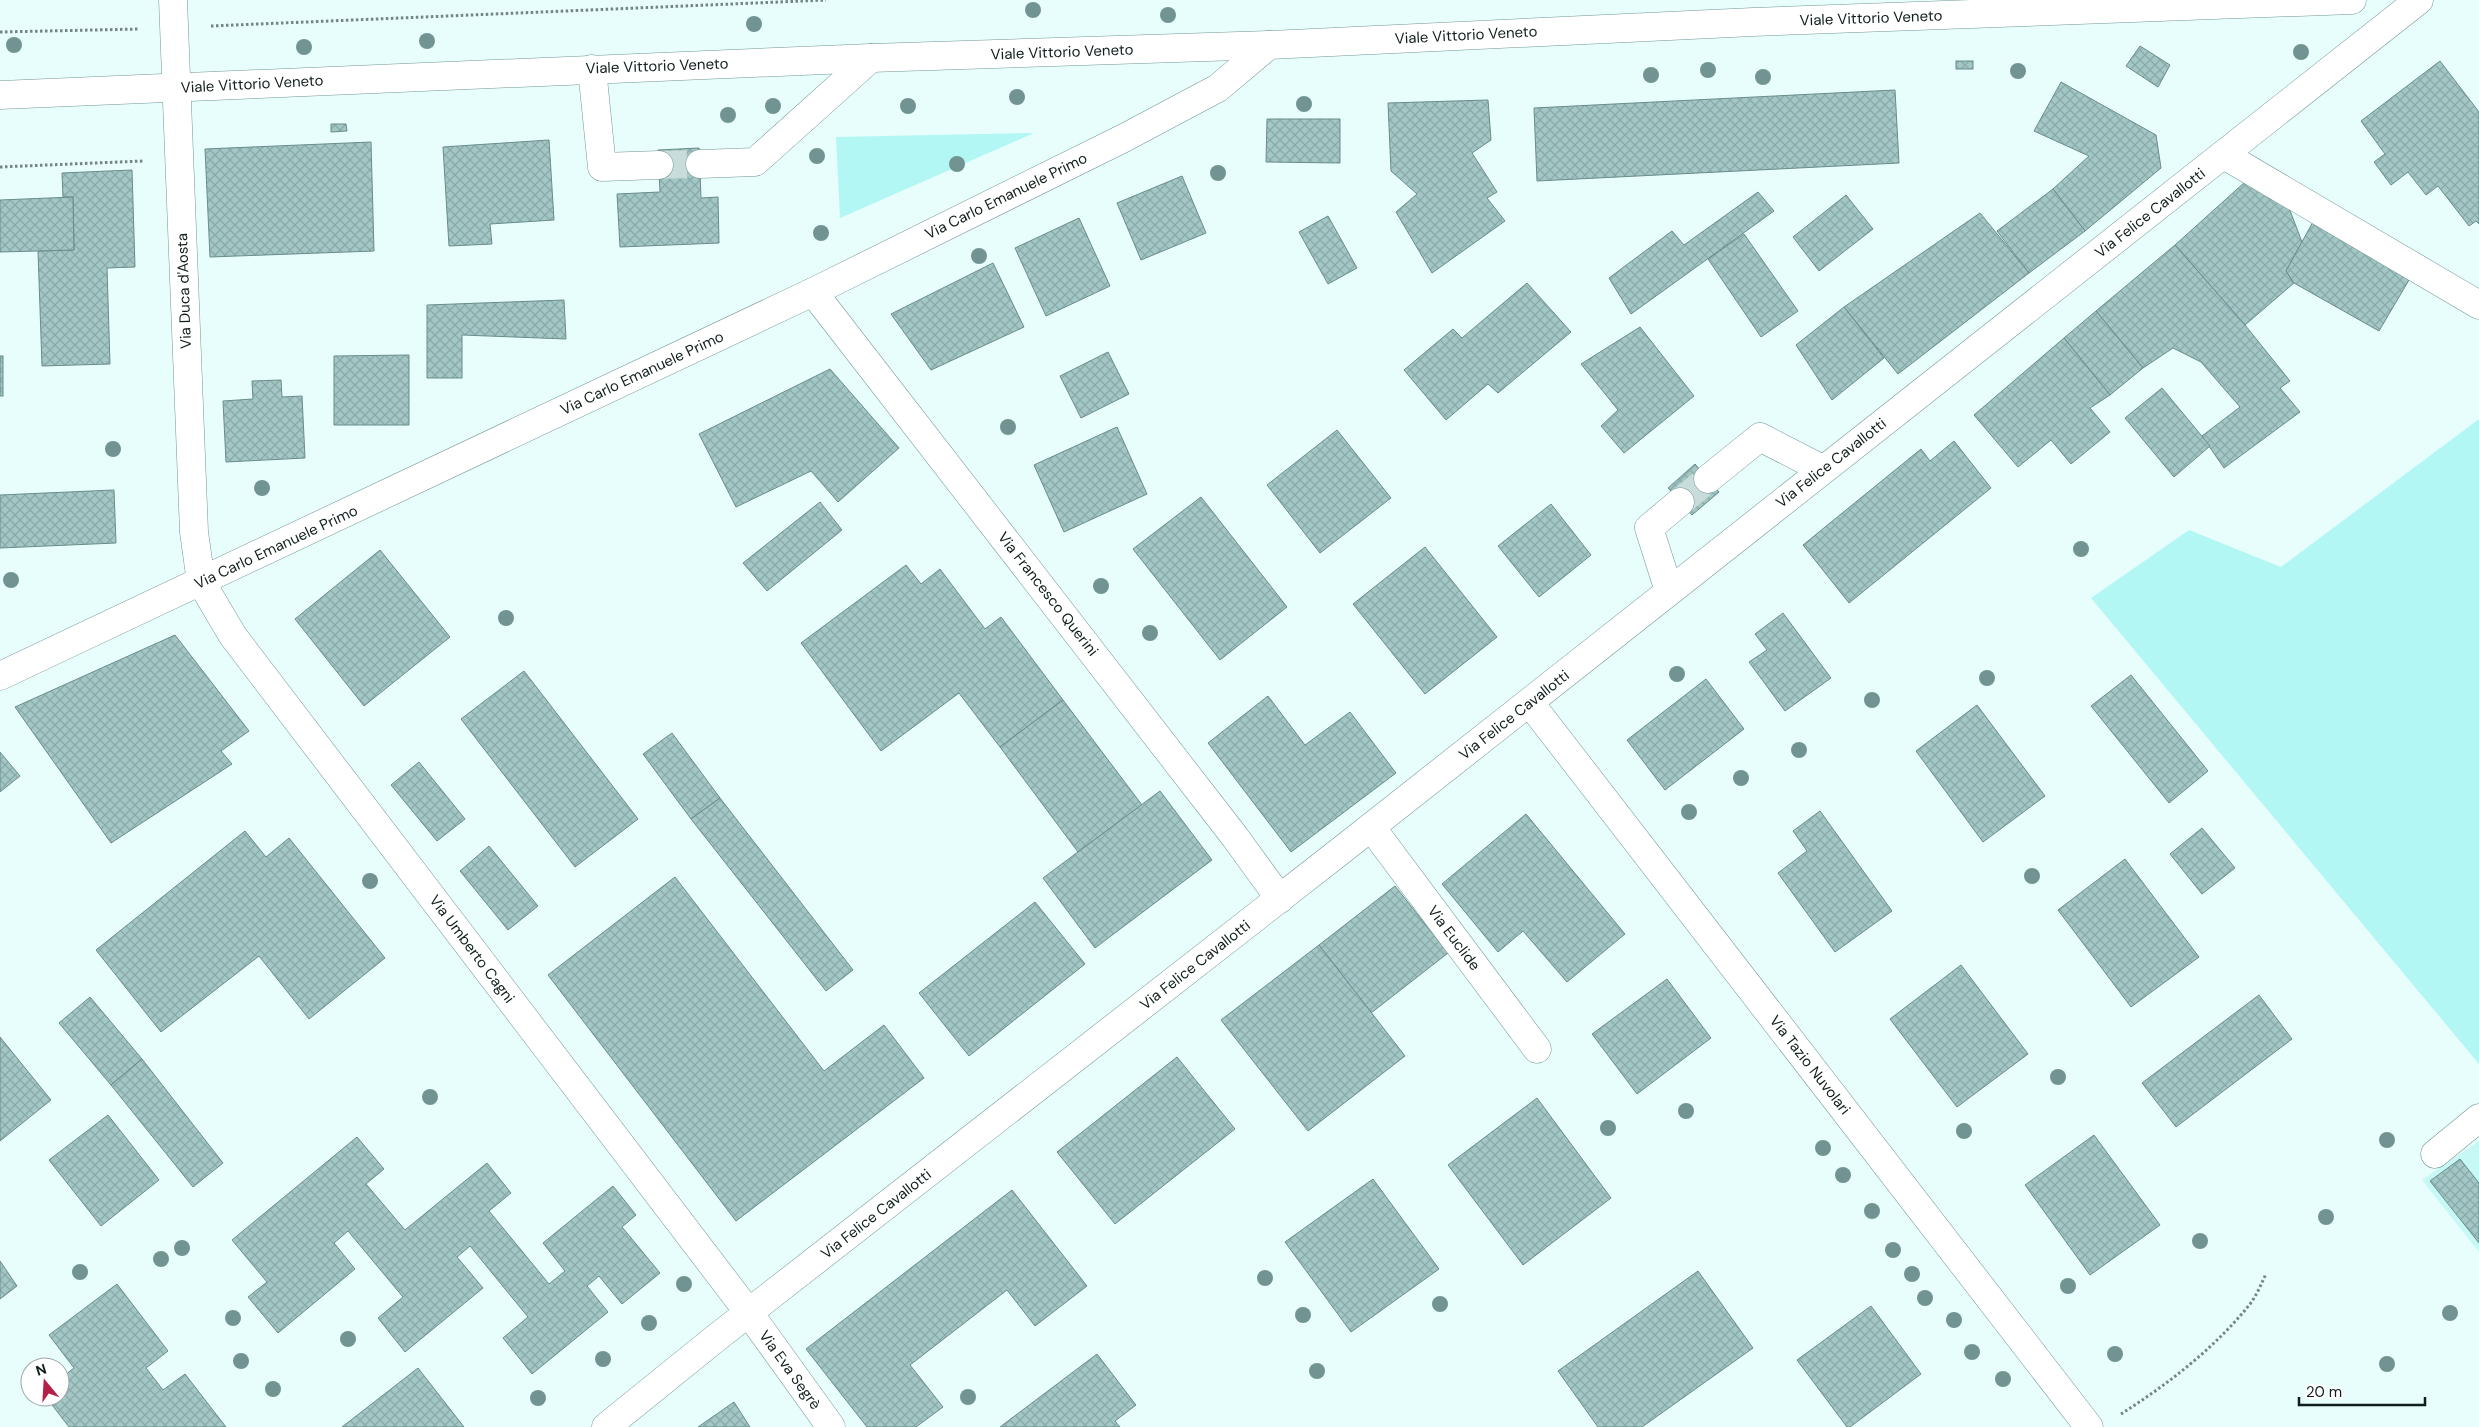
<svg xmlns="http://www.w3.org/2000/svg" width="2479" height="1427" font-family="'DM Sans',sans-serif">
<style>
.built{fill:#c6f8f5}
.grass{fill:#b2f7f3}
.building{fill:url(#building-cross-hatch);stroke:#698c8b}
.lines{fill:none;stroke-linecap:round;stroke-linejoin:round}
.minor-tunnel{stroke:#c7dcdb;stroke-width:28;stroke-dasharray:28 14;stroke-linecap:butt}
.minor-casing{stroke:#729694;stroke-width:29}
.path{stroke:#738584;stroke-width:3;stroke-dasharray:2.5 2.5;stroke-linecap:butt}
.minor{stroke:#fff;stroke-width:28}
.tree{fill:#719493}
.labels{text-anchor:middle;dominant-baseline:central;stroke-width:4;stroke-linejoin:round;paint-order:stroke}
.street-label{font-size:15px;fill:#101e1d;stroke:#fff}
</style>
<defs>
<pattern id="building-cross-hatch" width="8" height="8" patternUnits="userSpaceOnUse" patternTransform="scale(1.25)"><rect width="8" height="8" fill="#a2c7c5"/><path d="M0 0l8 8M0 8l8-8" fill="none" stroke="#8aaaa9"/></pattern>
</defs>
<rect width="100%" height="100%" fill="#e7fefd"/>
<!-- built -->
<path class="built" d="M2479,1141V1252L2422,1180Z"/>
<!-- grass -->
<g class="grass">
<path d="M1034,133L840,218L836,137Z"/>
<path d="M2479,419V1064L2091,598L2189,530L2281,567Z"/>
</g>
<!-- building -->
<g class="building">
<path d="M2140,46L2170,65L2158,87L2126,66Z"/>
<rect x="1956" y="61" width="17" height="8"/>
<path d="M2440,61L2479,112V224L2476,221L2469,226L2438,186L2426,195L2408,172L2391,185L2374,162L2385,154L2361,121Z"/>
<path d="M2061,82L2156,135L2161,168L2085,231L2053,189L2089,156L2034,131Z"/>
<path d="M1895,90L1899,163L1537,181L1534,108Z"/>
<path d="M1488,100L1491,140L1472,153L1497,192L1487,198L1505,221L1432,273L1396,212L1417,194L1391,171L1388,103Z"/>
<path d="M1267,119H1340V163L1266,162Z"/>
<path d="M331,124H346L347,131L331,132Z"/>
<path d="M549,140L554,220L490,224L492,244L449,246L443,147Z"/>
<path d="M371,142L374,251L210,257L205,149Z"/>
<path d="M699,148L701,198L718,197L719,243L620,247L617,194L660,192L658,150Z"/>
<path d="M132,170L135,267L107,268L110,364L42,366L38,251L74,250L73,197H63L62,173Z"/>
<path d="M1182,176L1206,233L1141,260L1117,203Z"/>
<path d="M2245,182L2289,208L2302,242L2286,271L2294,283L2245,325L2175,245Z"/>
<path d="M2053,189L2085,231L2029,273L1997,231Z"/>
<path d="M1758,192L1774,211L1631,314L1609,278L1672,231L1684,245Z"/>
<path d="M1846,195L1873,229L1819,271L1793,237Z"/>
<path d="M73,197L74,250L0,252V200Z"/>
<path d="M1980,213L2029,273L1898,374L1844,307Z"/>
<path d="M1328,216L1357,268L1328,284L1299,232Z"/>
<path d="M1079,218L1110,286L1046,316L1015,248Z"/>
<path d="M2314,220L2409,280L2379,331L2294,283L2286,271Z"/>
<path d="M1744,234L1798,311L1761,337L1708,259Z"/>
<path d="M2175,245L2245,325L2290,381L2280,388L2300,412L2224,468L2202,436L2240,407L2201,362L2173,348L2143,368L2096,311Z"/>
<path d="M993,263L1024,327L931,370L891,314Z"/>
<path d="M1527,283L1571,332L1498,393L1488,384L1446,420L1404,370L1453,329L1462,338Z"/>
<path d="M564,300L566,339L462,335V378H427V305Z"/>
<path d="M1844,307L1884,358L1832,400L1796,345Z"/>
<path d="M2096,311L2143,368L2110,395L2064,338Z"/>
<path d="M1640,327L1694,396L1624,453L1601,426L1618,410L1581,364Z"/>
<path d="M2064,338L2110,395L2090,408L2110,432L2071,464L2051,440L2018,467L1974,415Z"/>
<path d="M1108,352L1129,394L1081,418L1060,376Z"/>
<path d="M409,355V425H334V356Z"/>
<rect x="0" y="356" width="3" height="40"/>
<path d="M830,369L899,448L838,502L811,471L736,507L699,434Z"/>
<path d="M281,380L282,397L302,396L305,458L226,462L223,401L253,399L252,381Z"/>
<path d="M2162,388L2210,446L2174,477L2125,418Z"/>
<path d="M1117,427L1147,494L1064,532L1034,465Z"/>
<path d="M1337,430L1391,498L1320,553L1267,485Z"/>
<path d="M1954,441L1991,488L1849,603L1803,545L1921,449L1930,461Z"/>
<path d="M1695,464L1719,492L1692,515L1668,488Z"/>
<path d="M114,490L116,543L0,548V495Z"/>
<path d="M1201,497L1287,607L1220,660L1133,549Z"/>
<path d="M820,502L842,530L767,591L743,563Z"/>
<path d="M1551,504L1591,555L1539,597L1498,546Z"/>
<path d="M1425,547L1497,637L1425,694L1353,604Z"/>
<path d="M380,550L450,637L364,706L295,619Z"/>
<path d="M906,565L921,584L940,569L985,629L1001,617L1063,700L1000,747L959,693L881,751L801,643Z"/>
<path d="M1783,613L1831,678L1785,711L1749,662L1767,650L1755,634Z"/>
<path d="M175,635L249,731L221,751L232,764L111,843L15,707Z"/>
<path d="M524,671L638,819L575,867L461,719Z"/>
<path d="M2131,675L2208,771L2169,803L2091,706Z"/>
<path d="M1706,679L1744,729L1665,790L1627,740Z"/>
<path d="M1268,696L1305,745L1350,712L1396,773L1291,852L1208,743Z"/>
<path d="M1063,700L1142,805L1078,852L1000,747Z"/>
<path d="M1977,705L2045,796L1983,842L1916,751Z"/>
<path d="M672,733L720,798L691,819L643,754Z"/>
<path d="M0,752L20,776L0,792Z"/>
<path d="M419,762L465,819L437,841L391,785Z"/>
<path d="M1160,791L1212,860L1095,948L1043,878Z"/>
<path d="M720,798L853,970L826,991L691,819Z"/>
<path d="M1820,811L1892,911L1835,952L1778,873L1807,851L1793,831Z"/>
<path d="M1526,814L1625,934L1567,982L1523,931L1498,952L1442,884Z"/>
<path d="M2202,828L2235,868L2202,894L2170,854Z"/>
<path d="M245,831L266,857L289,838L385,958L309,1019L259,956L161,1032L96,950Z"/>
<path d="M489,846L538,906L508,930L460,871Z"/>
<path d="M2125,859L2199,957L2131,1007L2058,910Z"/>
<path d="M675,877L824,1071L884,1025L924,1078L736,1221L548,975Z"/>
<path d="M1395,886L1448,953L1371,1013L1319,945Z"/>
<path d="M1035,902L1085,964L969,1056L919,993Z"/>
<path d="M1319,945L1405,1056L1308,1131L1221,1020Z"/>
<path d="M1961,965L2028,1054L1957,1107L1890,1019Z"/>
<path d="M1667,979L1711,1038L1637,1094L1592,1034Z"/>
<path d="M2259,995L2292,1039L2176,1127L2142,1083Z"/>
<path d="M90,997L142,1059L111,1085L59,1023Z"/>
<path d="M0,1037L51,1100L0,1141Z"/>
<path d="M1177,1057L1235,1129L1115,1224L1057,1152Z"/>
<path d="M142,1059L223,1163L193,1187L111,1085Z"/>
<path d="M1537,1098L1611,1198L1523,1265L1448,1165Z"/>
<path d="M108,1115L159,1180L101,1226L49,1160Z"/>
<path d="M2094,1135L2160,1225L2090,1275L2025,1185Z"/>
<path d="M357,1137L384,1169L366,1184L405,1230L487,1163L511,1193L489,1211L549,1284L565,1271L543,1243L613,1186L636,1215L622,1227L660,1273L622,1304L599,1276L587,1286L608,1312L532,1374L503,1338L528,1317L470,1246L457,1257L483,1288L405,1352L378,1318L403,1297L348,1231L334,1243L355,1269L278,1333L248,1297L267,1282L232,1240Z"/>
<path d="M2460,1159L2479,1183V1243L2430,1181Z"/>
<path d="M1373,1179L1439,1269L1351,1332L1285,1242Z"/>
<path d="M1012,1190L1087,1286L1035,1326L1007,1290L910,1365L943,1407L916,1427H867L806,1349Z"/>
<path d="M0,1261L17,1286L0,1299Z"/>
<path d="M1698,1271L1753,1348L1642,1427H1598L1558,1371Z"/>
<path d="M117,1284L168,1351L146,1368L163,1390L185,1374L226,1427H69L46,1397H60V1379L74,1368L49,1335Z"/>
<path d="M1871,1306L1921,1374L1850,1427H1847L1797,1360Z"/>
<path d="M1097,1354L1136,1405L1115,1421L1120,1427H1000Z"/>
<path d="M418,1368L464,1427H342Z"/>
<path d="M734,1402L750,1427H698Z"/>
</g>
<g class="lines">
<!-- minor-tunnel -->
<g class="minor-tunnel">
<path d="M659,165L700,164"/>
<path d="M1680,502L1708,479"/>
</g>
<!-- minor casing -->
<g class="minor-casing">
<g id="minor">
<path d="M173,0L194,532L201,582L233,636L749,1313L831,1427"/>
<path d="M592,69L602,167L659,165"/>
<path d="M0,95L871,58L1269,45L1753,22L2352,0"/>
<path d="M2224,155L2479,305"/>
<path d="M700,164L755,162L871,58"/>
<path d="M813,292L1235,837L1280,899"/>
<path d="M1708,479L1760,437L1822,469"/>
<path d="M1669,591L1649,528L1680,502"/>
<path d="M0,676L813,292L1124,138L1218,88L1269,45"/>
<path d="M1530,703L2089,1427"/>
<path d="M1371,827L1537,1049"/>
<path d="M2435,1154L2479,1118"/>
<path d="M606,1427L716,1338L1343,849L2419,0"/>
</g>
</g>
<!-- path -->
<g class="path">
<path d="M211,26L826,0"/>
<path d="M0,32L139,29"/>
<path d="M0,167L143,161"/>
<path d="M2121,1414C2168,1384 2215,1348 2250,1304C2257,1295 2261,1284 2266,1274"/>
</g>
<!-- minor -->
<use href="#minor" class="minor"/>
</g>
<!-- trees -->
<g class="tree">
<circle cx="1033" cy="10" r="8"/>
<circle cx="1168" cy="15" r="8"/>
<circle cx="754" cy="24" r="8"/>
<circle cx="427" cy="41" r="8"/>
<circle cx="14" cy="45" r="8"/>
<circle cx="304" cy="47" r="8"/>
<circle cx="2301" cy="52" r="8"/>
<circle cx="1708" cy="70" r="8"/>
<circle cx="2018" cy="71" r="8"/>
<circle cx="1651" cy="75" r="8"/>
<circle cx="1763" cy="77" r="8"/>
<circle cx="1017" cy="97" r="8"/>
<circle cx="1304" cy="104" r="8"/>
<circle cx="773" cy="106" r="8"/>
<circle cx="908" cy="106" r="8"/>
<circle cx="728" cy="115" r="8"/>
<circle cx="817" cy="156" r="8"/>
<circle cx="957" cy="164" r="8"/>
<circle cx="1218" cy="173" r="8"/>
<circle cx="821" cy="233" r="8"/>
<circle cx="979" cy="256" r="8"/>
<circle cx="1008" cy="427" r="8"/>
<circle cx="113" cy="449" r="8"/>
<circle cx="262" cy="488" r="8"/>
<circle cx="2081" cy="549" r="8"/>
<circle cx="11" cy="580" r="8"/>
<circle cx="1101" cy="586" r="8"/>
<circle cx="506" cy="618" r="8"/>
<circle cx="1150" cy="633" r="8"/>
<circle cx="1677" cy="674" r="8"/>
<circle cx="1987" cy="678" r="8"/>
<circle cx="1872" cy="700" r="8"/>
<circle cx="1799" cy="750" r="8"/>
<circle cx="1741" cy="778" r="8"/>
<circle cx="1689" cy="812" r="8"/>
<circle cx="2032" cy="876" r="8"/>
<circle cx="370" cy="881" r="8"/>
<circle cx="2058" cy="1077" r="8"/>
<circle cx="430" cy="1097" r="8"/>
<circle cx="1686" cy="1111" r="8"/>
<circle cx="1608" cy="1128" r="8"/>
<circle cx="1964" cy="1131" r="8"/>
<circle cx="2387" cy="1140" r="8"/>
<circle cx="1823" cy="1148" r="8"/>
<circle cx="1843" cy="1175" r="8"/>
<circle cx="1872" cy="1211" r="8"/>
<circle cx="2326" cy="1217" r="8"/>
<circle cx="2200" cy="1241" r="8"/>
<circle cx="182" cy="1248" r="8"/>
<circle cx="1893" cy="1250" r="8"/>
<circle cx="161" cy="1259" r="8"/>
<circle cx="80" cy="1272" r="8"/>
<circle cx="1912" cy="1274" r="8"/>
<circle cx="1265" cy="1278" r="8"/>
<circle cx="684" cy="1284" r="8"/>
<circle cx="2068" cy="1286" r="8"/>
<circle cx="1925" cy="1298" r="8"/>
<circle cx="1440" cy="1304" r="8"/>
<circle cx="2450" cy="1313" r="8"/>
<circle cx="1303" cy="1315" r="8"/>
<circle cx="233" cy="1318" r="8"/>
<circle cx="1954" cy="1320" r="8"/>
<circle cx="649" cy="1323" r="8"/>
<circle cx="348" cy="1339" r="8"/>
<circle cx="1972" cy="1352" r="8"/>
<circle cx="2115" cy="1354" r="8"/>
<circle cx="603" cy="1359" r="8"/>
<circle cx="241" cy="1361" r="8"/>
<circle cx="2387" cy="1364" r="8"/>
<circle cx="1317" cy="1371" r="8"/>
<circle cx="2003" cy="1379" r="8"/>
<circle cx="273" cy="1389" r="8"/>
<circle cx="968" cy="1397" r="8"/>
<circle cx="538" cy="1398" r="8"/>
</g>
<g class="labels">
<!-- street labels -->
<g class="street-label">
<text transform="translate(1871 18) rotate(-2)">Viale Vittorio Veneto</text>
<text transform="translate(1466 35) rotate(-3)">Viale Vittorio Veneto</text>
<text transform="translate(1062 52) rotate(-2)">Viale Vittorio Veneto</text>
<text transform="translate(657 66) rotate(-2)">Viale Vittorio Veneto</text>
<text transform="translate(252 84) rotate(-3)">Viale Vittorio Veneto</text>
<text transform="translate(1006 196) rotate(-26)">Via Carlo Emanuele Primo</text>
<text transform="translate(2150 213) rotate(-38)">Via Felice Cavallotti</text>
<text transform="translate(184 291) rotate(-92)">Via Duca d'Aosta</text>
<text transform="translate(642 373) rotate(-25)">Via Carlo Emanuele Primo</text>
<text transform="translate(1831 463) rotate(-38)">Via Felice Cavallotti</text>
<text transform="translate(276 547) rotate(-25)">Via Carlo Emanuele Primo</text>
<text transform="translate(1048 594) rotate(52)">Via Francesco Querini</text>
<text transform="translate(1514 715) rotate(-38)">Via Felice Cavallotti</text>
<text transform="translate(1454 938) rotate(53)">Via Euclide</text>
<text transform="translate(472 949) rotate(53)">Via Umberto Cagni</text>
<text transform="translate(1195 965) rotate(-38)">Via Felice Cavallotti</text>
<text transform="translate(1810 1065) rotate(52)">Via Tazio Nuvolari</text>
<text transform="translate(876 1214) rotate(-38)">Via Felice Cavallotti</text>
<text transform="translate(790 1370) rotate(54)">Via Eva Segrè</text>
</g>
</g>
<!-- north arrow -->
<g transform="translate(45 1382) rotate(342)"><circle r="24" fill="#ffffff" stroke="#9fa5a5"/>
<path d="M0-4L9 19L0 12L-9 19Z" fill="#b32148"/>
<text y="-8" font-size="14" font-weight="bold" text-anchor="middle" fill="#101e1d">N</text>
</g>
<!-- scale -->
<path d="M2299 1397v8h126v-8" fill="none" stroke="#101e1d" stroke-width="2.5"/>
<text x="2306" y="1397" font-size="15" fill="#101e1d" stroke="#ffffff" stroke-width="4" paint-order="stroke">20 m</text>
</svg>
